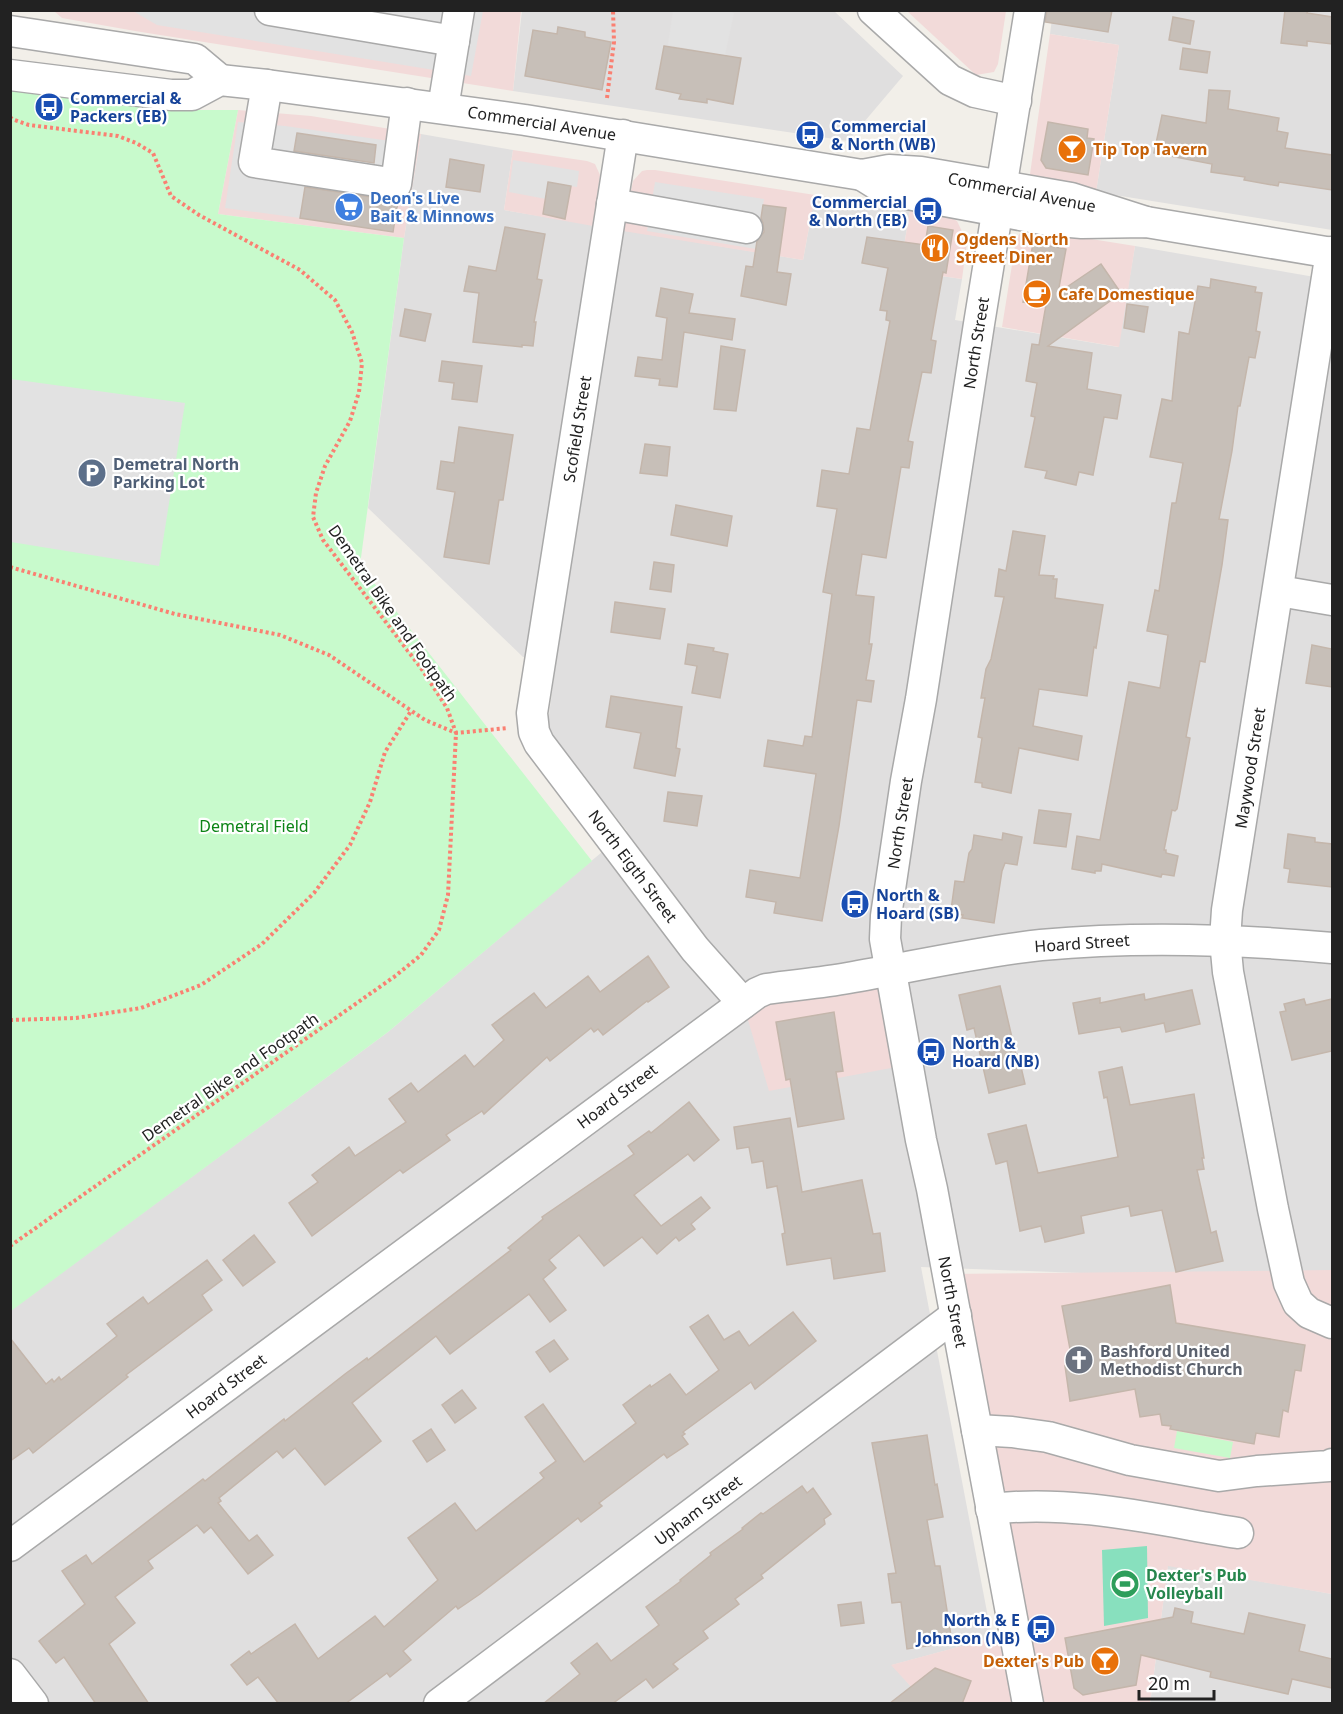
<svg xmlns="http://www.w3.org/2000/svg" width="1343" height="1714" font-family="'Noto Sans',sans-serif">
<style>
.residential{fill:#e0dfdf}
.commercial{fill:#f2dad9}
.park{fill:#c8facc}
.pitch{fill:#88e0be}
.parking{fill:#e2e2e2}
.building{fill:#c7bfb8;stroke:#c4b6ab;stroke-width:1.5}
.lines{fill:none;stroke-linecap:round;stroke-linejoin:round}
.minor-casing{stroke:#a9a9a9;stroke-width:33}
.path{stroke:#fa8072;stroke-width:4;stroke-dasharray:3 3;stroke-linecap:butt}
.minor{stroke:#fff;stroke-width:30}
.labels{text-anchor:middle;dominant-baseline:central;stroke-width:4.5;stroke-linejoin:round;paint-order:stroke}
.transit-label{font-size:16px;font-weight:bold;fill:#164399;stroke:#fff;text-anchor:start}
.street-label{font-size:16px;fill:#222;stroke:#fff}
.food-label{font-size:16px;font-weight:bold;fill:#c56008;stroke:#fff;text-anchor:start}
.shop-label{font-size:16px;font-weight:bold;fill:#366cbe;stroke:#fff;text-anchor:start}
.service-label{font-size:16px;font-weight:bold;fill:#4e5e75;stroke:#fff;text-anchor:start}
.park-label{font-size:16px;fill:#0c8416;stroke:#fff}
.worship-label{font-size:16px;font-weight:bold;fill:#5b616d;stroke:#fff;text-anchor:start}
.leisure-label{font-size:16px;font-weight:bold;fill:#27864d;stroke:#fff;text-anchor:start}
</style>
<rect width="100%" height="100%" fill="#f2efe9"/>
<!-- residential -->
<g class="residential">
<path d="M522,10L834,11L903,76L848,141L513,91Z"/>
<path d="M1053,11H1332V230L1096,192L1119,45L1050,34Z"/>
<path d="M421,134L513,150L504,210L803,260L815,195L910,210L900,270L962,279L955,320L1118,347L1135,246L1332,280V1277L1159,1276L921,1267L992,1638L892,1665L926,1703H11L10,1311L388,1032L627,831L563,751L552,733L548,722L556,663L523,657L368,508L404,238Z"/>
<path d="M1168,1565L1332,1594V1703L1150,1704Z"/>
</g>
<!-- commercial -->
<g class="commercial">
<path d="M54,11H521L513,91L135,31L62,18Z"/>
<path d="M907,11H1006L998,64L994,72L976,75Z"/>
<path d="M1050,34L1119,45L1096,192L1031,178L1030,174Z"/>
<path d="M238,110L311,116L421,134L404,238L218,214Z"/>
<path d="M513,150L587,161L595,164L600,175L593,226L504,210Z"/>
<path d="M647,170H655L815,195L803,260L623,231L633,181L642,171Z"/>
<path d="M910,210L947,216L957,221L967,242L962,279L900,270Z"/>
<path d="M1025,230H1035L1135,246L1119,347L1002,327L1016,240L1020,233Z"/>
<path d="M891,969L907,1065L769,1091L743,1003Z"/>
<path d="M1332,1270V1594L1168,1566L1150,1703H926L891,1665L1014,1632L948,1274Z"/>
</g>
<!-- park -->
<g class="park">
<path d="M11,88L165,110H238L218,214L404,238L360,565L592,861L388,1032L11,1311Z"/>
<path d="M1177,1431L1233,1442L1230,1458L1174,1448Z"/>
</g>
<!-- pitch -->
<path class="pitch" d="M1147,1546L1148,1618L1104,1626L1102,1550Z"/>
<!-- parking -->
<g class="parking">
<path d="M722,10L734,13L725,55L668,45L673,11Z"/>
<path d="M133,11H483L471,76L157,25Z"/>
<path d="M238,122L285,126L418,145L409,197L306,182L300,218L225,208Z"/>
<path d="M513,160L579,171L577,187L548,183L546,199L509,192Z"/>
<path d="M655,182L764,199L756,249L647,231Z"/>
<path d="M11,379L185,403L159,566L11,542Z"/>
</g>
<!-- building -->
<g class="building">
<path d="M1047,10H1112L1108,32L1045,22Z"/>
<path d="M1285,10H1308L1307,13L1332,17V44L1307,41V46L1281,43Z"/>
<path d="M1173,17L1194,21L1190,44L1169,40Z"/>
<path d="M558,27L585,32V37L611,42L602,90L525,76L533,30L557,34Z"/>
<path d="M664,46L741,58L733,104L707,99V103L679,99L681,94L656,89Z"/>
<path d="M1183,48L1210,52L1207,73L1180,69Z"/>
<path d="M1209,90L1230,91L1228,109L1279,118L1277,131L1288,133L1285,148L1332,155V190L1279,182L1278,186L1244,180L1245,177L1211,172L1212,164L1154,153L1162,115L1206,123Z"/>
<path d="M1048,122L1088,129L1087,138L1094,139L1088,175L1046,168L1041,160Z"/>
<path d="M297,133L376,145L374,163L294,151Z"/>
<path d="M450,159L484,165L480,192L446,187Z"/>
<path d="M548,182L571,186L565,219L543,214Z"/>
<path d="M305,187L398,201L393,232L300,218Z"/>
<path d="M763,205L786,208L777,272L791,274L786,305L741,296L746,266L753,267L757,241L764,232L763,223L761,218Z"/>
<path d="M928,226L953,230L946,273L943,272L931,340L936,341L931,373L922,372L908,441L913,442L909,468L901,467L886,558L862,554L856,595L874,597L869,644H872L866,680L874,681L871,702L857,700L839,826L822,921L774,913L776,902L746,897L750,870L800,878L816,774L764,766L768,740L803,746L805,736L812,737L832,594L823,592L837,509L817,506L822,470L849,474L857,428L870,430L890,321L886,320L887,311L880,310L888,268L862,263L867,237L925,245Z"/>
<path d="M505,227L545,234L537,279L542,280L534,322H536L533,346L522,345V347L473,342L479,293L464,291L469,266L496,271Z"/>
<path d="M1033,243L1066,249L1058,293L1101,264L1121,293L1048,346L1092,353L1087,389L1121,395L1117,419L1104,417L1093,475L1079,472L1076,485L1045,478L1047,471L1025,467L1035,417L1031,416L1037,383L1026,381L1032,344L1039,345L1046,305L1023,302Z"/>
<path d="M1211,279L1256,287L1255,292L1262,293L1256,331L1260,332L1255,358L1249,357L1240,406H1238L1232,451L1219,519L1228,520L1222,565L1205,662L1200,661L1186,737L1190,738L1177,809L1175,811L1172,810L1164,850H1166V853L1178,856L1174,876L1162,874L1161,877L1102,864L1101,871H1095V873L1072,869L1077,836L1100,840L1129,682L1160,688L1168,635L1147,631L1155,590L1159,591L1172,503H1176L1183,463L1150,457L1162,399L1172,401L1179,332L1189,334L1198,286L1210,288Z"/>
<path d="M661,288L693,294L689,313L735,319L732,340L684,332L677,387L659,385L660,379L635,376L638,357L662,360L667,318L656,316Z"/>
<path d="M1127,304L1148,307L1144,332L1124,328Z"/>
<path d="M405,309L431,314L425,341L400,336Z"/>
<path d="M721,346L745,350L736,411L714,409Z"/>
<path d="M442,361L482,366L477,402L452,399L454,383L439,381Z"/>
<path d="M459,427L513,435L503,500H499L489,564L444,557L455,492L437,489L441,461L454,463Z"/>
<path d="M645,444L670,447L667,476L640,473Z"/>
<path d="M676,505L732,516L727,546L671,535Z"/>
<path d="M1013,531L1045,536L1039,575L1054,576L1053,579H1057L1055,598L1103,605L1096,648L1094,647L1087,696L1039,689L1033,726L1082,736L1078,760L1019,748L1011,793L982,787V783L975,782L982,738L978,737L985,698H981L986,669L991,659L1004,597L995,596L999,569L1006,571Z"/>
<path d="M654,562L674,565L671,592L650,589Z"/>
<path d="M615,602L665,609L660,639L611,632Z"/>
<path d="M688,644L714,648L713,651L728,654L720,698L692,693L697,666L685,664Z"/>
<path d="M1312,645L1332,649V687L1306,683Z"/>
<path d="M611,696L682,707L676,748L680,749L675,776L634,768L641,733L606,727Z"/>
<path d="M668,792L702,796L697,826L664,821Z"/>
<path d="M1039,810L1071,814L1066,847L1034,843Z"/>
<path d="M1003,833L1022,837L1017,865L1005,863L1002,871L994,923L962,918L963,915L953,914L954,910H951L955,881L964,882L969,853L972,849L974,835L1002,840Z"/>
<path d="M1288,834L1315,838V842L1332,844V887L1288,882L1290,869L1284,868Z"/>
<path d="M648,956L669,987L648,1002L647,1001L603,1035L598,1029L594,1032L591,1028L550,1061L547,1057L484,1114L482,1111L446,1135L450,1140L403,1173L400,1170L397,1172L312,1236L289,1203L318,1182L312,1175L349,1147L355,1156L406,1122L389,1099L411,1083L418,1092L465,1055L474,1067L504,1040L492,1025L534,993L546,1008L588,976L600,992Z"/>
<path d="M1000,986L1016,1055L1018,1054L1025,1084L989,1093L974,1028L967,1030L959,995Z"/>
<path d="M1192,990L1200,1024L1166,1032L1164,1023L1122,1032L1120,1027L1079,1034L1073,1003L1100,998V1003L1144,994L1145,1000Z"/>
<path d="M1304,999L1306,1005L1332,999V1051L1292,1060L1280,1012L1286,1011L1284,1004Z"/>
<path d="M834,1012L843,1071L836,1072L844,1119L798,1127L790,1079L786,1080L776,1022Z"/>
<path d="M1122,1067L1130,1105L1194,1094L1204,1158H1202L1204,1169L1197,1170L1211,1233L1216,1231L1223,1261L1176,1272L1162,1210L1131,1216L1129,1206L1081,1216L1084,1233L1045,1242L1041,1226L1020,1231L1007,1161L996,1164L988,1134L1026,1125L1038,1173L1118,1157L1107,1097L1104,1098L1099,1072Z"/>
<path d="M689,1102L719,1140L694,1161L688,1154L634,1195L661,1226L701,1197L710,1208L691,1224L695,1229L679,1241L676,1237L657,1254L642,1237L604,1266L579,1235L549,1260L556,1268L543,1279L566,1310L550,1322L529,1294L450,1354L436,1336L352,1403L381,1441L325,1485L295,1448L283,1458L277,1451L219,1498L221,1501L218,1503L249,1541L257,1535L273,1555L248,1574L211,1527L204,1533L197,1525L148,1561L153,1568L115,1597L135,1623L109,1644L149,1704H96L64,1657L56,1663L39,1641L85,1604L62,1571L86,1555L92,1564L203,1479L205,1481L284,1419L285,1421L345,1374L367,1358L368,1360L511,1250L508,1248L543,1219L542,1217L634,1154L628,1146L649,1131L651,1133Z"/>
<path d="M790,1118L802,1192L862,1180L873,1234L880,1233L885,1271L834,1279L831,1258L787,1265L782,1234L785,1233L777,1186L767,1188L763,1161L752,1163L749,1147L737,1149L734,1127Z"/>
<path d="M254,1235L275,1262L243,1286L223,1260Z"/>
<path d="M207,1260L222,1280L202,1295L212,1310L126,1375L128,1377L33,1453L29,1448L10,1461V1338L46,1384L52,1379L54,1382L59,1377L61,1380L117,1336L107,1324L143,1297L148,1304Z"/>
<path d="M1170,1285L1176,1323L1305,1345L1301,1371L1295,1370L1288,1412L1283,1410L1279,1437L1256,1433L1254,1444L1170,1429L1171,1426L1162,1425L1160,1414L1140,1417L1135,1389L1070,1401L1065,1366L1073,1365L1062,1306Z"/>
<path d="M793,1312L816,1341L755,1389L751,1382L683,1432L685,1434L682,1436L688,1444L667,1458L664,1454L599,1503L602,1506L581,1522L578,1518L480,1594L458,1609L456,1606L403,1651L411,1660L390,1677L387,1673L345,1704H279L258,1677L247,1685L231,1665L249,1651L251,1654L295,1624L318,1659L375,1616L384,1627L438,1580L408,1538L455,1503L476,1531L544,1478L540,1473L556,1461L525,1417L543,1404L584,1462L636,1423L623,1405L650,1385L651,1387L670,1374L686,1395L719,1370L690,1327L708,1315L724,1340L739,1331L749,1346Z"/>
<path d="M554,1340L568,1359L550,1372L536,1352Z"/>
<path d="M462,1390L476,1408L455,1423L442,1405Z"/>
<path d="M431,1429L445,1450L427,1462L413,1441Z"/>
<path d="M927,1435L935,1485L937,1484L943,1517L927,1520L935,1566H940L952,1642L907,1649L901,1602L892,1603L888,1574L896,1573L872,1443Z"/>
<path d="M802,1486L807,1493L813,1488L831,1514L824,1519L825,1524L761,1575L763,1578L735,1599L739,1604L703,1631L708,1638L673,1664L678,1669L653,1688L646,1679L612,1704H543L580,1674L571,1663L597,1643L611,1661L659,1625L646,1607L681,1581L680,1580L711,1555L710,1553L743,1529L742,1528L761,1513L763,1514Z"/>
<path d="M861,1602L864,1623L841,1626L838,1605Z"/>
<path d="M1175,1608L1193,1612L1191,1623L1244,1634L1249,1613L1305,1625L1299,1651L1332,1659V1688L1292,1679L1288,1694L1210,1677L1211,1672L1141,1655L1136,1685L1083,1695L1074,1688L1065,1638L1173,1617Z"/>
<path d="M935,1668L971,1681L962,1704H889Z"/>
</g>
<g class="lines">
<!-- minor casing -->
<g class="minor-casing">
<g id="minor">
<path d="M270,10L454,41"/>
<path d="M873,10L950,80L975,92L1016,101"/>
<path d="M10,31L195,59L220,80"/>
<path d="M10,75L171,95H192L220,80L267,85L525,120L862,175L889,170L921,172L1071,198L1146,222"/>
<path d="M267,85L254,162L396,184L407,103"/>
<path d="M443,108L459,10"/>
<path d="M623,135L532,713L534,732L539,743L695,949L743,1003"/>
<path d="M862,175L886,190L1047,220L1082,223L1146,222L1332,253"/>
<path d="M612,204L747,228"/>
<path d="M1331,252L1227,910L1225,940L1228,972L1273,1209L1289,1283L1298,1303L1309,1313L1332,1323"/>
<path d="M1279,591L1332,600"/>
<path d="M977,1430L1012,1432L1048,1437L1130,1460L1219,1476L1257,1471L1329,1466L1332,1464"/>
<path d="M991,1509C1074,1499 1157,1520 1238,1533"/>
<path d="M10,1546L757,993L766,989C793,985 821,983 848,978C912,967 976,952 1041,945C1139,936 1234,939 1332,948"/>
<path d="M10,1674L33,1704"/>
<path d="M439,1704L956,1315"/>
<path d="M1028,1704L932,1189L921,1140L885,939L886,916L906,781L921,699L979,324L1030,10"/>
</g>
</g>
<!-- path -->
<g class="path">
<path d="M607,98L614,42L613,10"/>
<path d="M10,117L12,119L29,125L118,136L136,143L153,153L171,196L199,215L300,270L335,300L352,332L362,363L359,392L350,421L325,466L316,493L313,517L323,540L421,668L447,708L456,733L448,895L439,930L421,955L394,977L10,1246"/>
<path d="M10,567L175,614L280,635L329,655L425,720L456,733L508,728"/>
<path d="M10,1020L76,1018L141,1008L201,985L262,944L314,893L350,845L370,802L385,752L411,711"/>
</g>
<!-- minor -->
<use href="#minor" class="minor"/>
</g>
<!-- icons -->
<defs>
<g id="bus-disc" transform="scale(1.5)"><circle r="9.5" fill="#1a4fb4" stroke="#fff"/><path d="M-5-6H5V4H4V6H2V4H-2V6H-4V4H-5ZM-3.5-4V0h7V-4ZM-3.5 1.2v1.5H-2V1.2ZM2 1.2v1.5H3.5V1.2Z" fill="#fff"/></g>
<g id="bar-disc" transform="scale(1.5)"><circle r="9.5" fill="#e8710a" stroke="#fff"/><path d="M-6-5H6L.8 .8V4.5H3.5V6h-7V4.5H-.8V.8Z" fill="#fff"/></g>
<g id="supermarket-disc" transform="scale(1.5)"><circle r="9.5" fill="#3f7fe0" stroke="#fff"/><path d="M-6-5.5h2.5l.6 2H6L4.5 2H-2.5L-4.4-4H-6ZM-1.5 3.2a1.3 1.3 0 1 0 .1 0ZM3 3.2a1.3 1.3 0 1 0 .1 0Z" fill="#fff"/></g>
<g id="restaurant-disc" transform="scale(1.5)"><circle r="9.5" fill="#e8710a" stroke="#fff"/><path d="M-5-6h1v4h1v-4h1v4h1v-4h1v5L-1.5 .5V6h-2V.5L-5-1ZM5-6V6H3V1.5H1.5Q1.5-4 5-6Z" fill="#fff"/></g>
<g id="cafe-disc" transform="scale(1.5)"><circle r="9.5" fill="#e8710a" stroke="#fff"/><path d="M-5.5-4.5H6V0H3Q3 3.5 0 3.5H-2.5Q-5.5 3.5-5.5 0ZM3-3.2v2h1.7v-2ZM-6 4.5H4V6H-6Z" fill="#fff"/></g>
<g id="parking-disc" transform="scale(1.5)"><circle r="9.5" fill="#5c6f8a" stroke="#fff"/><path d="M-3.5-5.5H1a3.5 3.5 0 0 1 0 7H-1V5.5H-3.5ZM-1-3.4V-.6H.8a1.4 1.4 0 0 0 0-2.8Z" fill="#fff"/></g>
<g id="church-disc" transform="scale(1.5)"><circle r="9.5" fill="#6b7280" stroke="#fff"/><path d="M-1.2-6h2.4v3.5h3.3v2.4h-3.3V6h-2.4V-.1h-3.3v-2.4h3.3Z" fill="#fff"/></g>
<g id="stadium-disc" transform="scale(1.5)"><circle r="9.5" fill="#2e9e5b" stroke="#fff"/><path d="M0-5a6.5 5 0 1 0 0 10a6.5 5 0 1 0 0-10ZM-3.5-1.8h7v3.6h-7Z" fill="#fff"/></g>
</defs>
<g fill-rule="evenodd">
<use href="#bus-disc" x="49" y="107"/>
<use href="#bus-disc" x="810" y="135"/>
<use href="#bar-disc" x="1072" y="149"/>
<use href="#supermarket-disc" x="349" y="207"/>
<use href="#bus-disc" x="928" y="211"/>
<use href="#restaurant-disc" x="935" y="248"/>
<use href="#cafe-disc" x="1037" y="294"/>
<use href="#parking-disc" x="92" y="473"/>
<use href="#bus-disc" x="855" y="904"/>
<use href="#bus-disc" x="931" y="1052"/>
<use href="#church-disc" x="1079" y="1360"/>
<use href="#stadium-disc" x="1125" y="1584"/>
<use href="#bus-disc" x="1041" y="1629"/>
<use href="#bar-disc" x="1105" y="1661"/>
</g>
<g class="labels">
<!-- transit labels -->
<g class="transit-label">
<text x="70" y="98">Commercial &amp;<tspan x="70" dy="18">Packers (EB)</tspan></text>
<text x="831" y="126">Commercial<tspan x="831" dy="18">&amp; North (WB)</tspan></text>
<text x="907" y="202" text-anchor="end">Commercial<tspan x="907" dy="18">&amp; North (EB)</tspan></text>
<text x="876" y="895">North &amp;<tspan x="876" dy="18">Hoard (SB)</tspan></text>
<text x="952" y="1043">North &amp;<tspan x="952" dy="18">Hoard (NB)</tspan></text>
<text x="1020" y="1620" text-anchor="end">North &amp; E<tspan x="1020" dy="18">Johnson (NB)</tspan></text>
</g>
<!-- street labels -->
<g class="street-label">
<text transform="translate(542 123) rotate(9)">Commercial Avenue</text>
<text transform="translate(1022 192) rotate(11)">Commercial Avenue</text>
<text transform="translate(976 343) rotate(-81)">North Street</text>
<text transform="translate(577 429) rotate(-81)">Scofield Street</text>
<text transform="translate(393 613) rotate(55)">Demetral Bike and Footpath</text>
<text transform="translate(1250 768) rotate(-81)">Maywood Street</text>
<text transform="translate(900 823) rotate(-81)">North Street</text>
<text transform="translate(633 866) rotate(53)">North Eigth Street</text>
<text transform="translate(1082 943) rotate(-4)">Hoard Street</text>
<text transform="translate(230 1077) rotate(-35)">Demetral Bike and Footpath</text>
<text transform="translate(617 1096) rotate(-37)">Hoard Street</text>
<text transform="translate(953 1302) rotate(79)">North Street</text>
<text transform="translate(226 1386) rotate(-37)">Hoard Street</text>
<text transform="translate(698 1510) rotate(-37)">Upham Street</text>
</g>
<!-- food labels -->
<g class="food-label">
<text x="1093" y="149">Tip Top Tavern</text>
<text x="956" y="239">Ogdens North<tspan x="956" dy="18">Street Diner</tspan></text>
<text x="1058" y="294">Cafe Domestique</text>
<text x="1084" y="1661" text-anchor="end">Dexter's Pub</text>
</g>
<!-- shop labels -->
<g class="shop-label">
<text x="370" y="198">Deon's Live<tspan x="370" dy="18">Bait &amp; Minnows</tspan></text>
</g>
<!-- service labels -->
<g class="service-label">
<text x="113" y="464">Demetral North<tspan x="113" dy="18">Parking Lot</tspan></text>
</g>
<!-- park labels -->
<g class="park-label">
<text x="254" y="826">Demetral Field</text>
</g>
<!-- worship labels -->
<g class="worship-label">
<text x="1100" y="1351">Bashford United<tspan x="1100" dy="18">Methodist Church</tspan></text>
</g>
<!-- leisure labels -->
<g class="leisure-label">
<text x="1146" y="1575">Dexter's Pub<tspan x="1146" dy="18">Volleyball</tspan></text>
</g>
</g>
<!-- border -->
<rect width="1343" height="1714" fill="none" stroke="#222222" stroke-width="24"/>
<!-- scale -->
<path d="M1139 1690v9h75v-9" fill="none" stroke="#222222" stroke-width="3"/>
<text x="1148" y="1690" font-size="18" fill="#222222" stroke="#ffffff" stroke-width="4.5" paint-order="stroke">20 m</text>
</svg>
